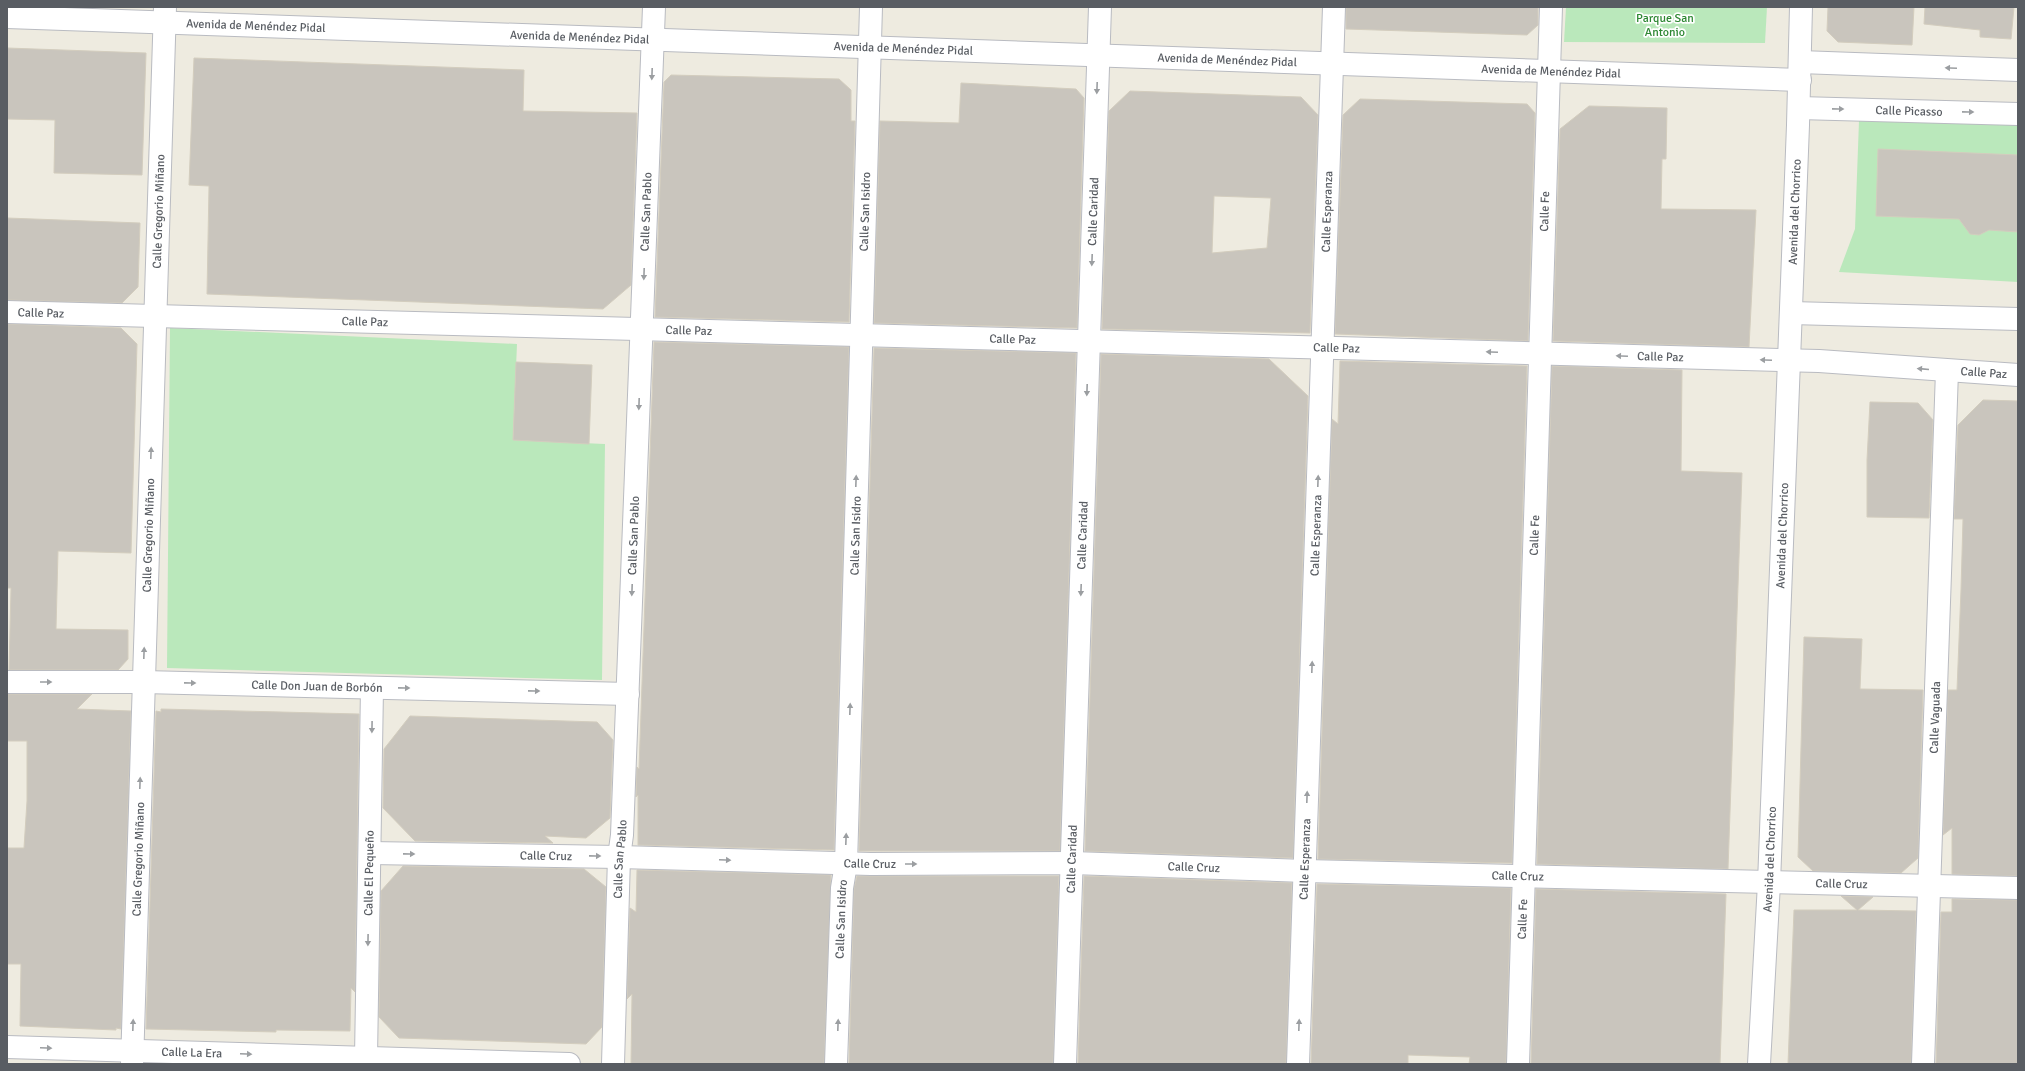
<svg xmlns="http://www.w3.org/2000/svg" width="2025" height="1071" font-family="Signika,sans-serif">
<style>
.green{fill:#bae8bb}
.building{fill:#c9c5bd;stroke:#d3cdbe;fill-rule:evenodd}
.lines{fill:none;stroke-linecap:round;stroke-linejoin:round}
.minor-casing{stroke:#b9bbc1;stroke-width:24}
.minor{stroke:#fff;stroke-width:22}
.oneway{fill:#9b9ea1}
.labels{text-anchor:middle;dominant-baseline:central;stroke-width:3.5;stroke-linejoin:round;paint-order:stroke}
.park-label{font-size:12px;fill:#2d8732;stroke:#fff}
.street-label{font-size:12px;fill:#595d63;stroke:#fff}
</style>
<rect width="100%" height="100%" fill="#eeebe0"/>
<!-- green -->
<g class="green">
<path d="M1566,7H1767L1765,43L1564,42Z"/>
<path d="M1859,121L2018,125V282L1839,272L1855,229Z"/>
<path d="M170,328L517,344L513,440L605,444L602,680L167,668Z"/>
</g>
<!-- building -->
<g class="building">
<path d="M1346,7H1538V25L1527,35L1346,29Z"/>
<path d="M1828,7H1914L1912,45L1838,42L1827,31Z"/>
<path d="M1925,7H2014L2011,39L1980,37V30L1924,24Z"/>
<path d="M7,48L146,53L142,175L54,173L55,120L7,119Z"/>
<path d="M194,58L524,70L523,111L637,113L631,285L603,309L207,294L209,186L189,185Z"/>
<path d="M671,75L839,79L851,90V121H855L849,322L655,317L664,82Z"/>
<path d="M961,83L1076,89L1084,98L1077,328L874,323L880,121L959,123Z"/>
<path d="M1130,91L1301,97L1318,115L1310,333L1102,329L1109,111ZM1214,196L1271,198L1267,248L1212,253Z"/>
<path d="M1360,99L1527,104L1535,113L1528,341L1335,334L1343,115Z"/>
<path d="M1589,106L1667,108L1666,159H1662L1661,209L1756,210L1749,347L1553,341L1560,129Z"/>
<path d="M1878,149L2018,155V232L1989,230L1979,235L1970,234L1959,219L1876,216Z"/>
<path d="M7,218L140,223L138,287L122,303L7,300Z"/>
<path d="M7,324L121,328L137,344L131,553L58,551L56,629L128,630V659L118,670H9L11,588H7Z"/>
<path d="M654,342L849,347L834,850L638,845V795L636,797L637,767L639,769Z"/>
<path d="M874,348L1076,353L1060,851H859Z"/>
<path d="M1101,354L1269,359L1308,396L1293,858L1085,851Z"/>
<path d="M1340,361L1527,366L1512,863L1318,859L1332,419L1338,424Z"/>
<path d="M516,362L592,365L589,444L513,440Z"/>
<path d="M1552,366L1682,370L1681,471L1742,473L1728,869L1537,864Z"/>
<path d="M1983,400L2018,401V876L1952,874V828L1943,835L1948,690H1957L1961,590L1963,519H1954L1958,425Z"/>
<path d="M1870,402L1918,403L1933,420L1929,518L1867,517V460Z"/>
<path d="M1804,637L1862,639L1860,689L1923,690L1918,858L1901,873L1813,871L1798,857Z"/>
<path d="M8,694H92L77,709L131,711L121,1029L116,1028V1030L20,1026L21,964H7V848H24L27,801V741H7Z"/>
<path d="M161,709L359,714L355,992L351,988L350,1031L276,1030V1032L146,1029L156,711L161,712Z"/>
<path d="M410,716L597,722L613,740L610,818L586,838L545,836L553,843L415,841L383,808L384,749Z"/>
<path d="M403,866L584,869L606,887L602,1027L586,1044L399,1038L379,1017L381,891Z"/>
<path d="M637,870L831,875L824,1064H631L632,994L627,999L630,908L636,912Z"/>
<path d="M857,876H1059L1053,1064H849L854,889Z"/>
<path d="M1084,876L1292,883L1286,1064H1078Z"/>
<path d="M1317,884L1511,888L1506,1064H1469L1470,1057L1408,1055V1064H1311Z"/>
<path d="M1536,889L1726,894L1720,1064H1531Z"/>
<path d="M1841,896L1873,897L1858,910L1916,911L1911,1064H1788L1794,910H1857Z"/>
<path d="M1952,899L2018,900V1064H1936L1941,912H1952Z"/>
</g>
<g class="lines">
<!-- minor casing -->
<g class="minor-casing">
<g id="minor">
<path id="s1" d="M7,17L1800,80"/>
<path d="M1800,62L2018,70"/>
<path id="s2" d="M1799,108L2018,114"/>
<path id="s3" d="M7,312L1819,361L2018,375"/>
<path d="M1791,313L2018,319"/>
<path id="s4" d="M7,682H143L628,694"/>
<path id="s5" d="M370,853L619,857L871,864L1072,863L1305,871L2018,888"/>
<path id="s6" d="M7,1047L569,1064"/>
<path id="s7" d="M366,1058L372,688"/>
<path id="s8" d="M132,1064L165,7"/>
<path id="s9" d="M613,1064L619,857L622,835L654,7"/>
<path id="s10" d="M836,1064L842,888L846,864L871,7"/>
<path id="s11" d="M1065,1064L1100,7"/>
<path id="s12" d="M1298,1064L1334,7"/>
<path id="s13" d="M1518,1064L1551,7"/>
<path id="s14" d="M1759,1064L1769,883L1798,125L1801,7"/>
<path id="s15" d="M1923,1064L1947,371"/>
</g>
</g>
<!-- minor -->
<use href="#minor" class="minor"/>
</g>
<!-- one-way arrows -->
<defs><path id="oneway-solid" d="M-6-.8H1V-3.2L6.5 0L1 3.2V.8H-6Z"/></defs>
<g class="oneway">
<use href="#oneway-solid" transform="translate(1951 68) rotate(-178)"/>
<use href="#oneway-solid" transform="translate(652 74) rotate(92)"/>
<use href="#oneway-solid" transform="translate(1097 88) rotate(92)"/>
<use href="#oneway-solid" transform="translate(1838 109) rotate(1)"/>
<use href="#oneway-solid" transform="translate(1968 112) rotate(1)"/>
<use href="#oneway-solid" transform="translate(1092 260) rotate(92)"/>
<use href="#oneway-solid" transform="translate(644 274) rotate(92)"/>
<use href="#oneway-solid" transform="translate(1492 352) rotate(-178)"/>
<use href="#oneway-solid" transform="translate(1622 356) rotate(-178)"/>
<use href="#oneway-solid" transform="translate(1766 360) rotate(-178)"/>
<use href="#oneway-solid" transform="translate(1923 369) rotate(-175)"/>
<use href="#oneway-solid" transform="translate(1087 390) rotate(92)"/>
<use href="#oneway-solid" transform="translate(639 404) rotate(92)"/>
<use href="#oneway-solid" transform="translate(151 453) rotate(-88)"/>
<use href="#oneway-solid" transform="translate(856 481) rotate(-88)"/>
<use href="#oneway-solid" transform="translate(1318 481) rotate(-88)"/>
<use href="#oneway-solid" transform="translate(632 590) rotate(92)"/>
<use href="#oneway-solid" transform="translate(1081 590) rotate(92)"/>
<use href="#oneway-solid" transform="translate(144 653) rotate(-88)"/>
<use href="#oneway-solid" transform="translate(1312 667) rotate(-88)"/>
<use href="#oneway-solid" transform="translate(46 682)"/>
<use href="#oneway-solid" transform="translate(190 683) rotate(1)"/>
<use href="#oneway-solid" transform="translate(404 688) rotate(1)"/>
<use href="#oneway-solid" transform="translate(534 691) rotate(1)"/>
<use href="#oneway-solid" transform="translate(850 709) rotate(-88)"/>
<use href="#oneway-solid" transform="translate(372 727) rotate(91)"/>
<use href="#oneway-solid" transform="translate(140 783) rotate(-88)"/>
<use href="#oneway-solid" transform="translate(1307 797) rotate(-88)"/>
<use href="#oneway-solid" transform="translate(846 839) rotate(-88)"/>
<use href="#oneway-solid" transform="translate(409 854) rotate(1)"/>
<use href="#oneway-solid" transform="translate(595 856) rotate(1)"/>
<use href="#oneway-solid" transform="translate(725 860) rotate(2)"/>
<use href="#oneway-solid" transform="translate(911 864)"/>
<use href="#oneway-solid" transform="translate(368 940) rotate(91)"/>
<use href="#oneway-solid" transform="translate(133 1025) rotate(-88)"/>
<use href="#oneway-solid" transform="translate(838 1025) rotate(-88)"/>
<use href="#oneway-solid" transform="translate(1299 1025) rotate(-88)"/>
<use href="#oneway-solid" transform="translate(46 1048) rotate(2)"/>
<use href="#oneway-solid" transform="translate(246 1054) rotate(2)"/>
</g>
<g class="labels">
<!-- park labels -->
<g class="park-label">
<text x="1665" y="18">Parque San<tspan x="1665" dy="14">Antonio</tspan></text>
</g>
<!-- street labels -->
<g class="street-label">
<text stroke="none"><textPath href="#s1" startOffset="249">Avenida de Menéndez Pidal</textPath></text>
<text stroke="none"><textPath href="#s1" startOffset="573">Avenida de Menéndez Pidal</textPath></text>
<text stroke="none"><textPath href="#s1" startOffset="897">Avenida de Menéndez Pidal</textPath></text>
<text stroke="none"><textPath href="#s1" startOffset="1221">Avenida de Menéndez Pidal</textPath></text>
<text stroke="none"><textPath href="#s1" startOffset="1545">Avenida de Menéndez Pidal</textPath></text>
<text stroke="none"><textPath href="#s2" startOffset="110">Calle Picasso</textPath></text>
<text stroke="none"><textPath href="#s8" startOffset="853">Calle Gregorio Miñano</textPath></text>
<text stroke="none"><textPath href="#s9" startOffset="853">Calle San Pablo</textPath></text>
<text stroke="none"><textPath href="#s10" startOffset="853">Calle San Isidro</textPath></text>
<text stroke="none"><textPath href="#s11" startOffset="853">Calle Caridad</textPath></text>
<text stroke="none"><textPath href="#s12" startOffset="853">Calle Esperanza</textPath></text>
<text stroke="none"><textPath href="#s13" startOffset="853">Calle Fe</textPath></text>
<text stroke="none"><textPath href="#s14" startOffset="853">Avenida del Chorrico</textPath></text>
<text stroke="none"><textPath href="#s3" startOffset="34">Calle Paz</textPath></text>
<text stroke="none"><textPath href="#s3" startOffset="358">Calle Paz</textPath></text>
<text stroke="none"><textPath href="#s3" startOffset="682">Calle Paz</textPath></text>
<text stroke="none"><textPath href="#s3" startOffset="1006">Calle Paz</textPath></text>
<text stroke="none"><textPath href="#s3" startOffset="1330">Calle Paz</textPath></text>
<text stroke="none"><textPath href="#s3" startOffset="1654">Calle Paz</textPath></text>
<text stroke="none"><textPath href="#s3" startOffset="1978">Calle Paz</textPath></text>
<text stroke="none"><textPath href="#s8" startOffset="529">Calle Gregorio Miñano</textPath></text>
<text stroke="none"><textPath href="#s11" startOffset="529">Calle Caridad</textPath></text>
<text stroke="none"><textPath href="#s9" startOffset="529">Calle San Pablo</textPath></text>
<text stroke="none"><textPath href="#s10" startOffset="529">Calle San Isidro</textPath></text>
<text stroke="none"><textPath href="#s12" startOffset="529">Calle Esperanza</textPath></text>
<text stroke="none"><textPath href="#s13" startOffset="529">Calle Fe</textPath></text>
<text stroke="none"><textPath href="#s14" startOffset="529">Avenida del Chorrico</textPath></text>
<text stroke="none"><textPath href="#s4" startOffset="310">Calle Don Juan de Borbón</textPath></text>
<text stroke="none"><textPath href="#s15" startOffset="347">Calle Vaguada</textPath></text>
<text stroke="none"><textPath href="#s5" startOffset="176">Calle Cruz</textPath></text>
<text stroke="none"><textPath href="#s8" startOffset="205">Calle Gregorio Miñano</textPath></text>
<text stroke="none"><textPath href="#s9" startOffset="205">Calle San Pablo</textPath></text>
<text stroke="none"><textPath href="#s11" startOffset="205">Calle Caridad</textPath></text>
<text stroke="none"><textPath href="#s12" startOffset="205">Calle Esperanza</textPath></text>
<text stroke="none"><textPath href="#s14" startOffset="205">Avenida del Chorrico</textPath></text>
<text stroke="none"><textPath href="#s5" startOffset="500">Calle Cruz</textPath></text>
<text stroke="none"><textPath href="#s5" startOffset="824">Calle Cruz</textPath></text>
<text stroke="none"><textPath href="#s7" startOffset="185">Calle El Pequeño</textPath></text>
<text stroke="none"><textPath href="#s5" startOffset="1148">Calle Cruz</textPath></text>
<text stroke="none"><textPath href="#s5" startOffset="1472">Calle Cruz</textPath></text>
<text stroke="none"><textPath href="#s10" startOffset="145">Calle San Isidro</textPath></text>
<text stroke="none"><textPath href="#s13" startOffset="145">Calle Fe</textPath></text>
<text stroke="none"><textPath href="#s6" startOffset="185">Calle La Era</textPath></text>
</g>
</g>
<!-- border -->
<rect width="2025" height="1071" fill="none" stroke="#595d63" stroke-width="16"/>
</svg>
